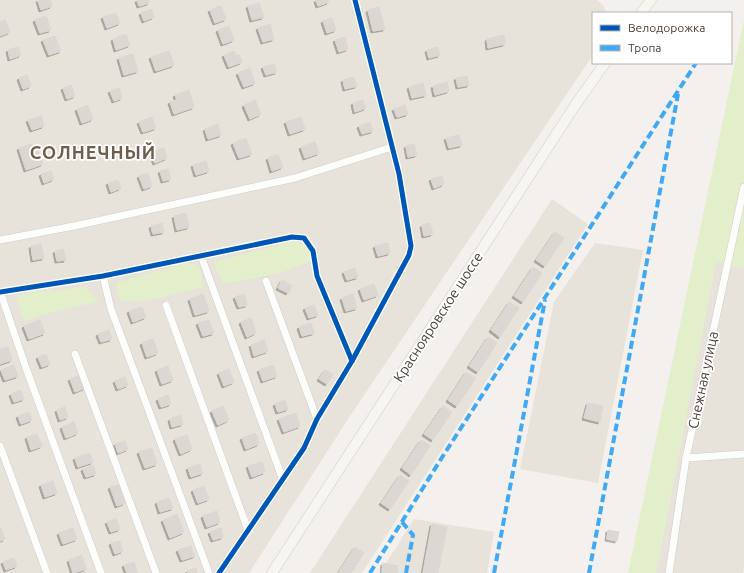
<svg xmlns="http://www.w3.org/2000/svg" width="744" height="573" font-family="Ubuntu,sans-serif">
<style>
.residential{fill:#e7e2da}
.green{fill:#e3eecb}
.building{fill:#dbd7d3;stroke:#dcd7d2;filter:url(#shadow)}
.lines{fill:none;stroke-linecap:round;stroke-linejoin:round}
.street-casing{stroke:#d1ceca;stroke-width:8}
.secondary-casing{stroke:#d3cdc3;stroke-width:11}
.street{stroke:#fdfdfc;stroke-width:7}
.secondary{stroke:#f7f5f0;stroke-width:10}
.quiet{stroke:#3fa9f5;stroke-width:4;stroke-dasharray:8 4;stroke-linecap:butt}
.cycleway-casing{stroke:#fff;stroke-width:8}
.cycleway{stroke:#0057b8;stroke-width:5}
.labels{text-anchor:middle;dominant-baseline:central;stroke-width:3.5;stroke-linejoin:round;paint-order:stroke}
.street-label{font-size:14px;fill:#4b4137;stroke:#fff}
.district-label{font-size:18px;font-weight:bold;letter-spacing:1px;fill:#6e5e4d;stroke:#fff}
</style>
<defs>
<filter id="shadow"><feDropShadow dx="-2" dy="2" stdDeviation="0" flood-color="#0004"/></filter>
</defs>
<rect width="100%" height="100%" fill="#f3f0ed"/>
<!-- residential -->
<g class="residential">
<path d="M0,0H597L603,5L606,13H593V55L350,416L249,573H0Z"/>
<path d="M552,199L588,224L362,573H310Z"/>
<path d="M595,243L643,250L598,483L520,469L554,302Z"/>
<path d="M716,261L744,268V569L743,573H656Z"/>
<path d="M414,519L494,532L487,573H380Z"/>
</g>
<!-- green -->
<g class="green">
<path d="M744,20V268L716,262L656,573H628Z"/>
<path d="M294,241L307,246L311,261L277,274L223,284L213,262Z"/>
<path d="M186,263L194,264L200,269L204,287L145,301H120L116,283Z"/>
<path d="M85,286L100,302L68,308L24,321L15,297L34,291L61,290Z"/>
</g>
<!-- building -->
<g class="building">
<path d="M38,0H50L52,6L41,10Z"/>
<path d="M137,0H149V3L139,6Z"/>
<path d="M316,0H328L329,2L318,6Z"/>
<path d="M259,3L264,17L252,20L248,6Z"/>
<path d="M221,6L226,19L215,23L210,10Z"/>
<path d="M379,7L385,29L373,31L368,10Z"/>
<path d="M151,9L154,17L144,21L141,13Z"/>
<path d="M116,13L120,23L107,28L103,17Z"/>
<path d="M46,16L51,30L40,33L35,20Z"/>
<path d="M332,18L336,30L327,33L323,21Z"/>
<path d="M5,20L10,32L0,36V22Z"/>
<path d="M270,24L274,39L263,42L258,28Z"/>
<path d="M229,26L234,40L223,44L218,30Z"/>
<path d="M126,34L130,45L116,50L113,39Z"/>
<path d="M504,35L505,44L488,48L487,39Z"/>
<path d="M55,36L61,51L49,55L43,40Z"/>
<path d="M345,37L348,49L339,52L335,40Z"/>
<path d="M18,47L21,55L10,59L8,50Z"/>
<path d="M438,47L440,55L429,58L427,50Z"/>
<path d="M169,51L174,65L156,71L151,57Z"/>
<path d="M234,51L236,56L239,54L242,62L229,67L224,55Z"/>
<path d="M133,54L138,71L124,75L119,58Z"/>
<path d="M274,64L277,72L266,75L263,67Z"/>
<path d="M250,68L255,83L244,87L238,73Z"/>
<path d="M27,75L31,86L23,89L19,78Z"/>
<path d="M467,76L469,85L458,87L456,78Z"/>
<path d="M354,77L357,86L345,89L343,80Z"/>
<path d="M447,82L449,91L435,95L433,86Z"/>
<path d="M423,83L426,95L412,98L409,87Z"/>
<path d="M71,85L75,96L67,99L63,88Z"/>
<path d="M119,88L122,98L114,101L110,91Z"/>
<path d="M189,90L194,107L174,114L170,102L177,100L175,95Z"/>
<path d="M255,100L261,114L250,119L244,105Z"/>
<path d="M363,100L366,108L355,112L353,103Z"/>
<path d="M88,105L93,119L82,123L77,109Z"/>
<path d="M405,105L408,114L397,117L394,109Z"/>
<path d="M41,116L44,126L32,130L28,120Z"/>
<path d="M152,117L156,128L143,132L139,122Z"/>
<path d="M301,117L305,129L290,134L286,122Z"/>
<path d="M370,122L373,131L362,134L359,126Z"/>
<path d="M218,124L221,135L208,139L205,129Z"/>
<path d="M459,135L462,145L449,148L446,138Z"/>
<path d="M246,138L252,154L239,158L233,143Z"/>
<path d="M315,142L319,153L305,158L301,147Z"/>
<path d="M32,144L35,152L38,151L43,164L26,170L19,148Z"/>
<path d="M414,144L417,155L408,157L406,146Z"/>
<path d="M164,148L167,158L155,163L151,153Z"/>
<path d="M278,154L283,167L272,171L268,158Z"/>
<path d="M206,161L209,171L196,175L193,165Z"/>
<path d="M168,169L171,179L163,181L160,171Z"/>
<path d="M51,171L54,179L44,183L41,174Z"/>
<path d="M148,173L152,186L144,189L139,176Z"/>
<path d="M442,176L444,184L434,188L431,179Z"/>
<path d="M118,180L121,188L111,192L108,183Z"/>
<path d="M186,213L189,227L177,230L174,216Z"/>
<path d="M162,223L164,232L153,234L151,226Z"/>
<path d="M430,223L433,234L424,236L422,225Z"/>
<path d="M555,232L564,238L545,266L536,260Z"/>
<path d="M388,243L390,253L378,256L375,246Z"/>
<path d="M41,244L44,258L33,260L31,246Z"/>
<path d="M63,249L66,260L57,261L55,251Z"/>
<path d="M533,267L542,273L523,302L514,296Z"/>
<path d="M355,268L358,277L347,280L344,272Z"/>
<path d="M282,280L292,286L288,293L278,288Z"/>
<path d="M374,284L378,295L364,300L360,289Z"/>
<path d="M203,294L209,311L195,315L190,299Z"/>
<path d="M244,294L247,305L239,307L235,297Z"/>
<path d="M353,294L357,308L346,311L342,298Z"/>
<path d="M509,302L519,308L500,337L491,330Z"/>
<path d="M314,305L318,315L309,318L305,308Z"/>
<path d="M142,307L146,317L133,322L129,311Z"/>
<path d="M251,318L256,333L247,337L241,322Z"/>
<path d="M40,320L45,333L29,339L24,326Z"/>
<path d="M209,320L214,333L203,336L198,323Z"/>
<path d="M311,323L314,333L302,336L299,327Z"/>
<path d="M109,330L112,339L101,342L98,334Z"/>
<path d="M488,337L497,343L478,372L469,366Z"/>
<path d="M153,339L158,353L147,357L142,343Z"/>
<path d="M264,340L268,351L254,356L251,345Z"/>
<path d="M8,347L12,360L0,364V349Z"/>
<path d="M46,354L50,364L42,367L38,357Z"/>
<path d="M14,365L18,376L5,380L1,370Z"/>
<path d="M273,365L277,376L263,381L259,370Z"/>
<path d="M168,366L173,380L162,384L157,370Z"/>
<path d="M229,369L234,382L224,386L219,373Z"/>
<path d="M325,370L333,374L327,384L319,379Z"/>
<path d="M466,372L476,378L457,406L448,400Z"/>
<path d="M80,375L85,388L75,392L70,379Z"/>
<path d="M125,377L128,385L118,389L115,381Z"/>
<path d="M21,390L24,399L14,402L11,394Z"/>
<path d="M168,395L171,404L161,407L158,399Z"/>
<path d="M285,400L288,409L278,412L275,404Z"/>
<path d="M588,403L603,406L600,422L584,418Z"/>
<path d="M223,406L229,420L218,425L212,411Z"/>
<path d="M443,406L452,412L433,440L424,434Z"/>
<path d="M65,407L68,417L60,420L57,410Z"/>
<path d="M29,412L32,420L21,424L18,416Z"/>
<path d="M296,413L300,426L284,432L279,419Z"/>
<path d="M180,415L183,424L172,427L170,419Z"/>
<path d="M74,422L78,433L66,438L62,427Z"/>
<path d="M256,433L259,444L246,449L242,438Z"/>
<path d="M37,434L42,446L31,450L27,437Z"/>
<path d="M187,435L192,449L181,454L175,439Z"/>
<path d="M421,440L430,446L411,475L402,468Z"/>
<path d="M125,441L128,449L118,453L115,444Z"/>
<path d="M152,448L157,464L145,468L139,452Z"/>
<path d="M90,453L93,462L78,467L75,458Z"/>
<path d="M262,462L265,472L252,477L248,466Z"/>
<path d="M200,464L203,473L191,477L188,468Z"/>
<path d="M93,465L96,474L86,477L83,469Z"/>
<path d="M400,475L409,481L390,509L381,503Z"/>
<path d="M53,481L57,493L45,497L41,485Z"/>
<path d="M119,485L125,503L117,506L110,487Z"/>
<path d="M204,486L209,499L198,503L193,490Z"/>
<path d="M169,498L173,508L160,512L157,502Z"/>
<path d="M217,511L220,522L207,527L203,516Z"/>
<path d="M177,514L184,532L170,538L163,520Z"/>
<path d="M116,519L120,529L111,532L107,522Z"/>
<path d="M432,524L447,527L438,573H423Z"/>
<path d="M1,528L5,539L0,541V529Z"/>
<path d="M73,528L77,539L63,544L59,533Z"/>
<path d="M221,528L223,537L213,540L210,532Z"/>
<path d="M608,530L619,532L617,541L607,539Z"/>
<path d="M120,541L123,551L115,554L111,543Z"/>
<path d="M191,546L195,556L182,560L178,550Z"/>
<path d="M355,547L364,553L351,573H338Z"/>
<path d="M82,555L86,569L73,573L69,560Z"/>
<path d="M14,558L17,566L6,570L3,562Z"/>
<path d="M134,562L138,573H127L124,565Z"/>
<path d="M383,563L398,566L397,573H382Z"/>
<path d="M196,568L197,573H188L187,571Z"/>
</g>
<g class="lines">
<!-- street casing -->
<g class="street-casing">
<g id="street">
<path d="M0,240L74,226L295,178L392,147"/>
<path d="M201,256L283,480"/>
<path d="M103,276L111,309L209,573"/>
<path d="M266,281L317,419"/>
<path d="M0,291L26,368L101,573"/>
<path d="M0,292L103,276L292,237L304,238L313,251L317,276L352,361"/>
<path d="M166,305L248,530"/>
<path d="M75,354L156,573"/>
<path d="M0,446L47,573"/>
<path d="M686,458L744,454"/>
<path d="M219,573L304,448L317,419L352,361L409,255L411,246L399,174L355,0"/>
<path d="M669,573L686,458L744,187"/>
</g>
</g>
<!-- secondary casing -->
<g class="secondary-casing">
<g id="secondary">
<path d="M641,13L651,0"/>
<path d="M272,573L576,104L605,63"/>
</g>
</g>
<!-- street -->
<use href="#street" class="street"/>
<!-- secondary -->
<use href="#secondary" class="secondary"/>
<!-- quiet -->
<g class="quiet">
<path d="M402,522L413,535L406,573"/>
<path d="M370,573L441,459L696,63"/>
<path d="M494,573L545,300"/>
<path d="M589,573L678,94"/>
</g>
<!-- cycleway casing -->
<g class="cycleway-casing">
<g id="cycleway">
<path d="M0,292L103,276L292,237L304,238L313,251L317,276L352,361"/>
<path d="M219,573L304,448L317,419L352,361L409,255L411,246L399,174L355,0"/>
</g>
</g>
<!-- cycleway -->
<use href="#cycleway" class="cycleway"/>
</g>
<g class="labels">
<!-- street labels -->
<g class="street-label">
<text transform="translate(438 317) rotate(-57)">Краснояровское шоссе</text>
<text transform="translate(703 380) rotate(-78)">Снежная улица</text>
</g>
<!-- district labels -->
<g class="district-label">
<text x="93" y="152">СОЛНЕЧНЫЙ</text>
</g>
</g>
<!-- legend -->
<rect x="592" y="12" width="140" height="52" fill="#ffffff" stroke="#b7b3af"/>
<rect x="600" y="25" width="20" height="6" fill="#0057b8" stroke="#b7b3af"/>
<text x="628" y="32" font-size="12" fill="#4b4137">Велодорожка</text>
<rect x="600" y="45" width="20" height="6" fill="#3fa9f5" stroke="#b7b3af"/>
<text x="628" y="52" font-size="12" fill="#4b4137">Тропа</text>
</svg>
